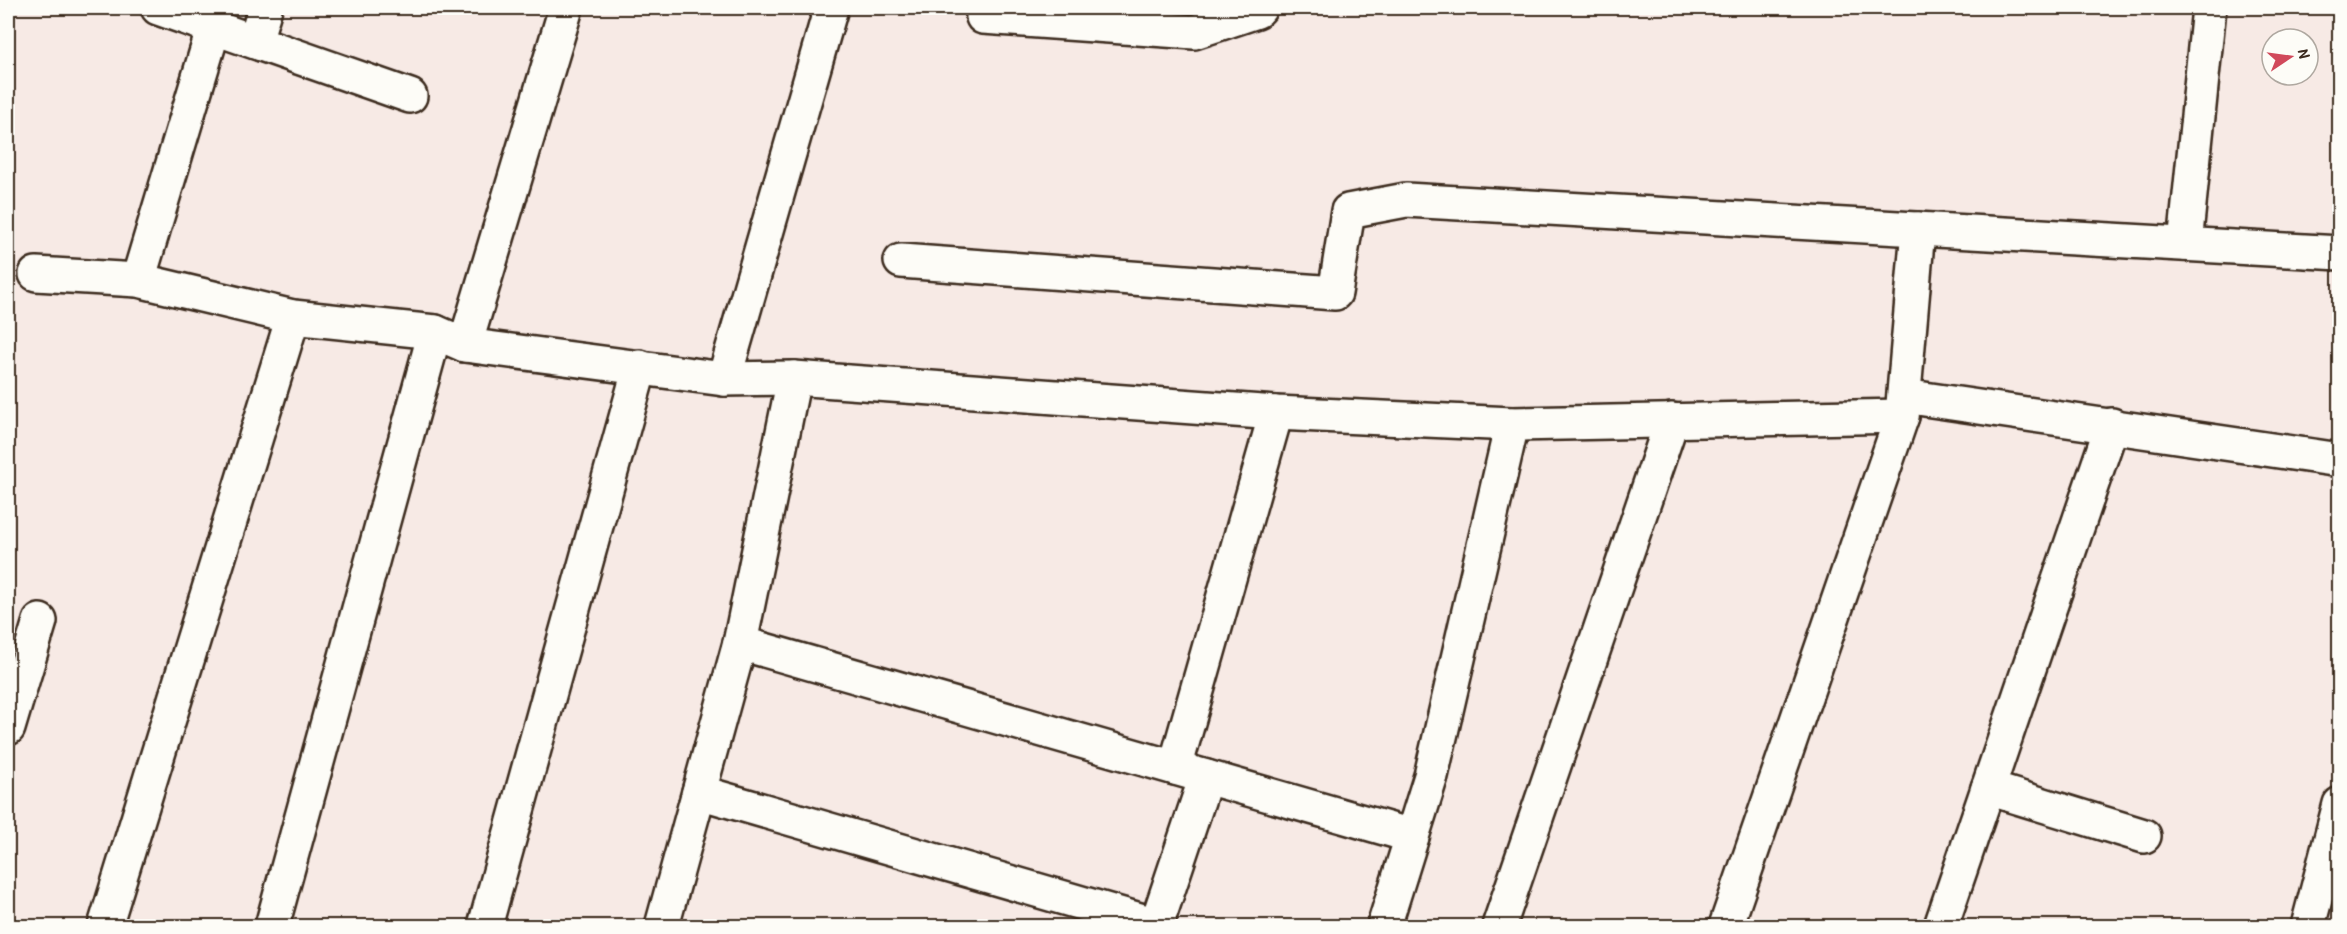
<svg xmlns="http://www.w3.org/2000/svg" width="2347" height="934" font-family="'Patrick Hand',sans-serif">
<style>
.lines{fill:none;stroke-linecap:round;stroke-linejoin:round}
.minor-casing{stroke:#3b2a1e;stroke-width:38}
.minor{stroke:#fdfcf7;stroke-width:33}
</style>
<rect width="100%" height="100%" fill="#f7eae5"/>
<filter id="ink" filterUnits="userSpaceOnUse"><feTurbulence type="fractalNoise" baseFrequency=".0167" numOctaves="2"/><feDisplacementMap in="SourceGraphic" scale="12" xChannelSelector="R" yChannelSelector="G"/><feConvolveMatrix kernelMatrix="1 2 1 2 8 2 1 2 1" color-interpolation-filters="sRGB"/></filter>
<g filter="url(#ink)">
<g class="lines">
<defs>
<g id="minor">
<path d="M158 8 410 96"/>
<path d="M983 17 1194 32 1257 11 1260 8"/>
<path d="M255 41 265 8"/>
<path d="M2185 244 2209 8"/>
<path d="M901 261 1335 293 1348 211 1406 200 2340 253"/>
<path d="M36 274 138 280 293 317 435 332 465 345 724 379 794 378 1276 413 1512 424 1902 416"/>
<path d="M138 280 214 27"/>
<path d="M465 345 566 8"/>
<path d="M724 379 831 8"/>
<path d="M1904 396 2340 460"/>
<path d="M740 643 1412 836"/>
<path d="M8 728 40 621"/>
<path d="M1175 768 1276 413"/>
<path d="M1988 788 2144 836"/>
<path d="M699 792 1157 925"/>
<path d="M105 926 293 317"/>
<path d="M272 926 435 332"/>
<path d="M485 926 640 367"/>
<path d="M662 926 740 643 794 378"/>
<path d="M1156 926 1206 777"/>
<path d="M1384 926 1431 776 1512 424"/>
<path d="M1499 926 1672 420"/>
<path d="M1726 926 1902 416 1918 229"/>
<path d="M1941 926 2112 425"/>
<path d="M2308 926 2340 804"/>
</g>
</defs>
<use href="#minor" class="minor-casing"/>
<use href="#minor" class="minor"/>
</g>
</g>
<rect width="2347" height="934" fill="none" stroke="#fdfcf7" stroke-width="30"/>
<rect x="15" y="15" width="2317" height="904" fill="none" stroke="#3b2a1e" stroke-width="2" filter="url(#ink)"/>
<g transform="translate(2290 57) rotate(77)"><circle r="28" fill="#fdfcf7" stroke="#afa8a0" stroke-width="1.5"/>
<path d="M0-4.5L10 22L0 15L-10 22Z" fill="#d1495b"/>
<text y="-9" font-size="16" font-weight="bold" text-anchor="middle" fill="#3b2a1e">N</text>
</g>
</svg>
